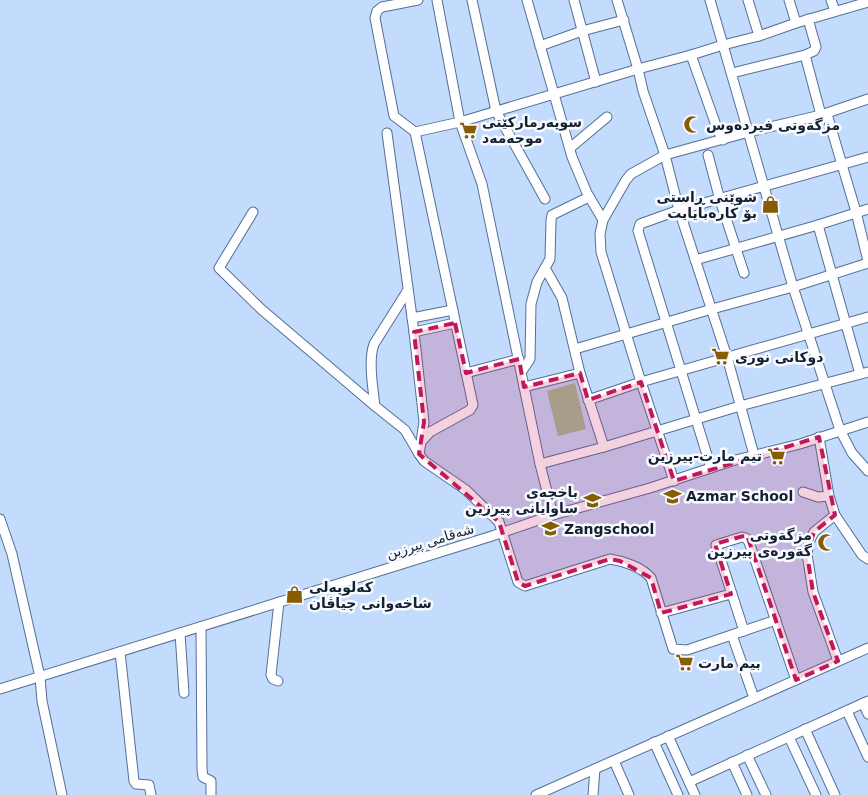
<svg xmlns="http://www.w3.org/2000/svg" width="868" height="795" font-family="'DejaVu Sans',Vazirmatn,sans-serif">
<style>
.green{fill:#a1be96}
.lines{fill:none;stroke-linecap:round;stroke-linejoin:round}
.minor-casing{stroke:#546f95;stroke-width:11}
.minor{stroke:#fff;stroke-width:9}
.marked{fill:#c2185b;fill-opacity:0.2;stroke:#c2185b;stroke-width:4;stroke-dasharray:10 6;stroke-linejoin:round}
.labels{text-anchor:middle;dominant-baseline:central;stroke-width:5;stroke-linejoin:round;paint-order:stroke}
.poi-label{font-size:14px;font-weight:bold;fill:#15202f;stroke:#f7faff;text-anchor:start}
.street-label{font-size:14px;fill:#15202f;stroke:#f7faff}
</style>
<rect width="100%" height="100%" fill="#c3dbfd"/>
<path class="green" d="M575 383 586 429 558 436 547 391Z"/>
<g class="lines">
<defs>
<g id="minor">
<path d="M418 0 382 7 377 11 375 18 394 116 415 132 473 405 470 410 430 432 421 442 419 454 424 461 466 490 499 522 518 582 525 586 610 559C623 561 642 567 651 578L673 649 687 650 776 620"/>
<path d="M437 0 460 122 482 184 540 464 553 515"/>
<path d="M472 0 496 111 545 199"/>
<path d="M527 0 572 157 587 193 603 220"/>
<path d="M574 0 596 82"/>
<path d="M617 0 638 69 643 91 665 155 679 210 727 357 754 455"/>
<path d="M710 0 793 287 840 430 852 453 868 471"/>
<path d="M748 0 759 36"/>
<path d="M789 0 796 23"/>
<path d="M831 0 835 11"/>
<path d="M540 46 582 31 624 20"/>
<path d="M691 55 718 131 723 140"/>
<path d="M805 55 821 115"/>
<path d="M732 73 805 55 814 51 816 47 808 19"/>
<path d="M827 114 856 212 868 261"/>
<path d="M415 132 460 122 638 69 691 55 723 45 759 36 796 23 868 2"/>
<path d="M387 133 414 332 424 422 421 442"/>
<path d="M570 148 607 117"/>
<path d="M708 155 720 200 744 273"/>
<path d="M253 212 219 268 261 309 375 406"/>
<path d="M818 225 860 374"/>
<path d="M695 260 818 225 868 209"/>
<path d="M545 268 562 298 580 373 604 447"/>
<path d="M408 290 374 344C368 360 373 389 375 406L405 430 419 454"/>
<path d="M412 318 453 310"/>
<path d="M414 332 455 323"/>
<path d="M575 349 712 309 793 287 868 263"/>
<path d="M522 371 530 359 531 304 537 282 550 259 551 220 552 215 589 197"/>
<path d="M466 373 519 359"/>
<path d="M524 387 580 373"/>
<path d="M588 400 641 382 868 317"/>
<path d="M819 437 829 496 835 515 862 555 868 559"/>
<path d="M540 464 604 447 740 406 868 372"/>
<path d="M711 468 638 231 640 224 679 210 868 157"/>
<path d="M674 481 641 382 601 252 600 234 603 220 626 180 631 174 665 155 749 132 821 115 868 99"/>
<path d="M803 492 818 497 829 496"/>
<path d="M835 515 814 532 809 542 807 554 813 592 838 661"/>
<path d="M0 519 12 554 40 677 42 701 62 795"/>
<path d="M661 613 731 594"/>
<path d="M201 627 202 769 203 777 211 781V795"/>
<path d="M744 631 716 545 742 537 746 538 749 542 796 680"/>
<path d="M180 633 184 693"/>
<path d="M732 635 754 698"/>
<path d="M120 652 134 781 136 784 149 785 151 795"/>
<path d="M278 681 273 679 271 675 279 602"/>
<path d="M0 689 492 536 553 515 650 488 732 461 800 444 868 422"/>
<path d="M863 703 868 714"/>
<path d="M847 711 868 757"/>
<path d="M805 729 835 795"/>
<path d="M668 736 695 795"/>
<path d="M789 737 816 795"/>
<path d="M654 742 678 795"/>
<path d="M747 755 766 795"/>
<path d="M614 761 629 795"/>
<path d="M732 762 747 795"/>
<path d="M689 782 868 701"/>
<path d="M536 795 868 648"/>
<path d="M593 795 595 769"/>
</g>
</defs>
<use href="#minor" class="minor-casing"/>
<use href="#minor" class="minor"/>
</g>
<path class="marked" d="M455 323 466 373 519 359 524 387 580 373 588 400 641 382 674 481 819 437 835 515 814 532 807 554 813 592 838 661 796 680 747 535 715 544 731 594 661 613 651 578 620 561 610 559 525 586 518 582 499 522 419 454 424 422 414 332Z"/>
<defs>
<symbol id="mosque-bare" viewBox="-9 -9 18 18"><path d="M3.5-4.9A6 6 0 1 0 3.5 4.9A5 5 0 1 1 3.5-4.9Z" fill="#885c00" stroke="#f7faff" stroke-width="2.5" paint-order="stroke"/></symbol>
<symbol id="supermarket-bare" viewBox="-9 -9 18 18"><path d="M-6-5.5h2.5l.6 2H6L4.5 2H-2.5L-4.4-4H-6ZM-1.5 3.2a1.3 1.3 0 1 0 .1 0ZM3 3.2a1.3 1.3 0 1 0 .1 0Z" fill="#885c00" stroke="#f7faff" stroke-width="2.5" paint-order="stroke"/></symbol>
<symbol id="shop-bare" viewBox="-9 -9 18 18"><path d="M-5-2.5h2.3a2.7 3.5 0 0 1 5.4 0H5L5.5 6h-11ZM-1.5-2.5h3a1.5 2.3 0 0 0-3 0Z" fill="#885c00" stroke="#f7faff" stroke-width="2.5" paint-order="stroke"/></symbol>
<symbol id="school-bare" viewBox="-9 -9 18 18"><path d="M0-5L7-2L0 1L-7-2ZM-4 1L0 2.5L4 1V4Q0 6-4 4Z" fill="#885c00" stroke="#f7faff" stroke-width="2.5" paint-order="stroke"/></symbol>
</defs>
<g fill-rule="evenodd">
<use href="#mosque-bare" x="680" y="112" width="25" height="25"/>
<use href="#supermarket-bare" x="456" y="118" width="25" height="25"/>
<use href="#shop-bare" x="758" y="192" width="25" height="25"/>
<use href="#supermarket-bare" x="708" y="344" width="25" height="25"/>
<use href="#supermarket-bare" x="764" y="444" width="25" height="25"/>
<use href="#school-bare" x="660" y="484" width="25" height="25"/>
<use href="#school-bare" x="580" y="488" width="25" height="25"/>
<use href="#school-bare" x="538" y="516" width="25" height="25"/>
<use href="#mosque-bare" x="814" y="530" width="25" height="25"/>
<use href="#shop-bare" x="282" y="582" width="25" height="25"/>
<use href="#supermarket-bare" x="672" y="650" width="25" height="25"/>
</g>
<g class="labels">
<g class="poi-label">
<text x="482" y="122">سوپەرمارکێتی<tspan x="482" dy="16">موحەمەد</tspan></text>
<text x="706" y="125">مزگةوتی فیردەوس</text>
<text x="757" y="197" text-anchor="end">شوێنی ڕاستی<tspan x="757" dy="16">بۆ کارەبایایت</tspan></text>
<text x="735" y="357">دوکانی نوری</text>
<text x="762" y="456" text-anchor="end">تیم مارت-پیرزین</text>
<text x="578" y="492" text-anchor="end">باخچەی<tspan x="578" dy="16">ساوایانی پیرزین</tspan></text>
<text x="686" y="496">Azmar School</text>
<text x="564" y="529">Zangschool</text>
<text x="812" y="535" text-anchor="end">مزگةوتی<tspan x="812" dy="16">گةورەی پیرزین</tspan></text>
<text x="309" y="587">کەلوپەلی<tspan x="309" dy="16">شاخەوانی چیاڤان</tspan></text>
<text x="698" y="663">بیم مارت</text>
</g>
<g class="street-label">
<text transform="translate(430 541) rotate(-17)">شەقامی پیرزین</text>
</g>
</g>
</svg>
